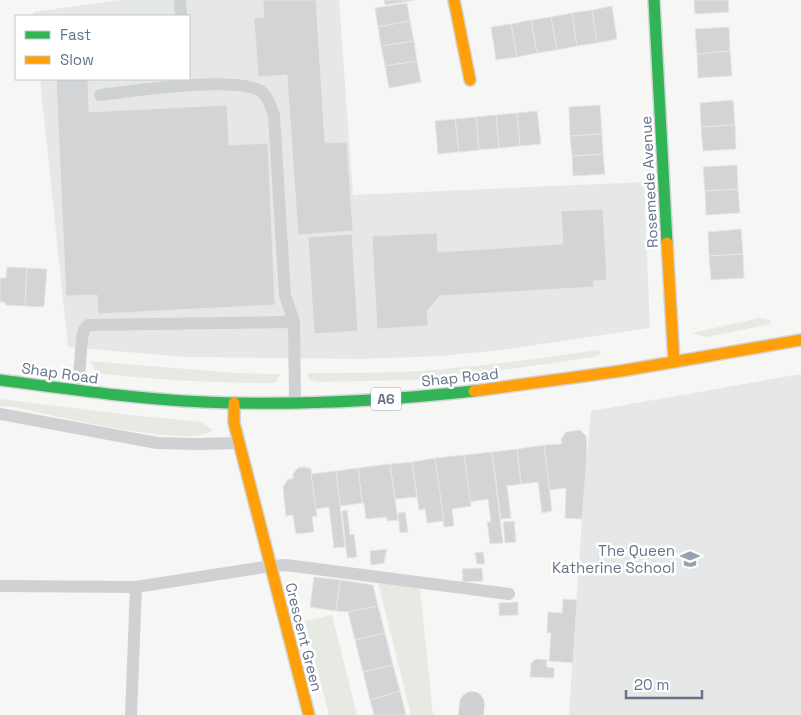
<svg xmlns="http://www.w3.org/2000/svg" width="801" height="715" font-family="'Space Grotesk',sans-serif">
<style>
.built{fill:#e6e8e7}
.green{fill:#e6eae3}
.building{fill:#d3d4d5;stroke:#e6e6e5}
.lines{fill:none;stroke-linecap:round;stroke-linejoin:round}
.fast-casing{stroke:#d2d5d6;stroke-width:14}
.slow-casing{stroke:#d2d5d6;stroke-width:14}
.lane{stroke:#d0d1d2;stroke-width:12}
.street{stroke:#d0d1d2;stroke-width:25}
.fast{stroke:#30b455;stroke-width:11}
.slow{stroke:#ff9f0a;stroke-width:11}
.labels{text-anchor:middle;dominant-baseline:central;stroke-width:5;stroke-linejoin:round;paint-order:stroke}
.shield{fill:#fff;stroke:#929eac;stroke-width:1}
.shield-label{font-size:14px;font-weight:bold;fill:#647488}
.street-label{font-size:15px;fill:#647488;stroke:#fff}
.poi-label{font-size:15px;fill:#647488;stroke:#fff;text-anchor:end}
</style>
<rect width="100%" height="100%" fill="#f6f7f5"/>
<g class="built">
<path d="M119 0H339L353 195 644 182 650 328 502 350 441 356 362 359 186 357 68 347 40 79H189V16H34L33 12Z"/>
<path d="M801 374V715H569L582 519 591 411Z"/>
</g>
<g class="green">
<path d="M759 318 770 320 771 324 706 337 692 333Z"/>
<path d="M597 350 601 352 600 354 595 357 518 368 416 380 316 382 309 379 307 373C344 373 381 373 418 371 478 367 538 359 597 350Z"/>
<path d="M90 361 236 373 280 374 276 382 272 383C213 383 155 380 96 373Z"/>
<path d="M0 399 130 415 194 421 201 422 213 430C193 450 46 414 15 407L0 406Z"/>
<path d="M378 583 420 588 433 715H411Z"/>
<path d="M332 615 357 715H329L305 621Z"/>
</g>
<g class="building">
<path d="M263 0H316L325 143 347 142 353 231 298 235 287 75 258 77 254 18 264 17Z"/>
<path d="M384 0H415L385 5Z"/>
<path d="M694 0H728L729 12 695 14Z"/>
<path d="M407 3 410 21 378 27 375 8Z"/>
<path d="M612 6 617 39 597 43 592 10Z"/>
<path d="M592 10 597 43 577 46 572 13Z"/>
<path d="M572 13 577 46 557 50 551 17Z"/>
<path d="M551 17 557 50 537 53 531 20Z"/>
<path d="M531 20 537 53 517 57 511 24Z"/>
<path d="M410 21 414 41 381 46 378 27Z"/>
<path d="M511 24 517 57 496 60 491 27Z"/>
<path d="M729 27 730 51 697 54 695 29Z"/>
<path d="M414 41 417 61 385 66 381 46Z"/>
<path d="M730 51 732 76 698 78 697 54Z"/>
<path d="M417 61 421 82 389 88 385 66Z"/>
<path d="M56 79H88L89 112 227 105 229 145 268 143 275 305 98 314 97 295 66 296Z"/>
<path d="M733 100 735 125 701 127 700 103Z"/>
<path d="M600 105 602 134 570 136 569 107Z"/>
<path d="M537 111 541 144 520 146 517 113Z"/>
<path d="M517 113 520 146 499 148 496 115Z"/>
<path d="M496 115 499 148 479 150 476 117Z"/>
<path d="M476 117 479 150 459 152 455 119Z"/>
<path d="M455 119 459 152 438 154 435 121Z"/>
<path d="M735 125 736 149 703 151 701 127Z"/>
<path d="M602 134 603 154 572 156 570 136Z"/>
<path d="M603 154 605 174 573 176 572 156Z"/>
<path d="M737 165 738 189 705 191 703 167Z"/>
<path d="M738 189 740 213 706 215 705 191Z"/>
<path d="M603 209 607 280 593 281 594 287 440 296 427 311 428 326 377 329 372 236 437 233 438 252 563 244 561 211Z"/>
<path d="M741 229 743 254 709 256 708 232Z"/>
<path d="M352 234 358 331 314 334 308 237Z"/>
<path d="M743 254 744 278 711 280 709 256Z"/>
<path d="M7 267 27 268 25 306 5 305V302H0V278H6Z"/>
<path d="M27 268 47 269 44 307 25 306Z"/>
<path d="M580 430 586 436 587 456 582 519 565 518 566 488 549 490 544 445 562 444 561 439 566 432Z"/>
<path d="M544 445 552 511 542 513 538 482 521 484 517 449Z"/>
<path d="M517 449 521 484 507 486 511 518 501 519 492 452Z"/>
<path d="M492 452 503 543 490 544 487 522H491L488 499 470 502 464 455Z"/>
<path d="M464 455 471 506 452 509 454 526 444 527 435 458Z"/>
<path d="M435 458 444 521 427 523 425 509 419 510 412 462Z"/>
<path d="M412 462 417 497 395 499 390 464Z"/>
<path d="M390 464 398 520 387 521V517L366 519 364 503H362L358 468Z"/>
<path d="M304 467 311 469 317 516 312 517 314 532 296 534 293 515 286 516 283 487 288 479H293V474L298 468Z"/>
<path d="M358 468 362 503 340 506 336 471Z"/>
<path d="M336 471 345 547 334 548 329 507 316 509 311 474Z"/>
<path d="M347 510 350 535 354 534 357 557 347 558 342 511Z"/>
<path d="M405 512 408 532 400 533 398 513Z"/>
<path d="M514 521 516 542 505 543 503 522Z"/>
<path d="M387 549 384 563 371 565 370 551Z"/>
<path d="M483 552 485 564H477L475 553Z"/>
<path d="M482 568 483 581 463 582 462 569Z"/>
<path d="M314 577 340 580 336 611 310 607Z"/>
<path d="M340 580 373 585 378 606 348 612 336 611Z"/>
<path d="M563 599 577 600 573 663 549 661 551 633H547L548 612 562 613Z"/>
<path d="M518 602V615L499 616V603Z"/>
<path d="M378 606 385 633 355 640 348 612Z"/>
<path d="M385 633 393 665 363 672 355 640Z"/>
<path d="M536 659 547 660 546 667 554 668V678L530 677 531 663Z"/>
<path d="M393 665 400 691 370 700 363 672Z"/>
<path d="M400 691 406 715H374L370 700Z"/>
</g>
<g class="lines">
<defs>
<g id="fast">
<path d="M654 0 667 243"/>
<path d="M0 380C68 389 136 399 204 402 294 406 384 401 474 391"/>
</g>
<g id="slow">
<path d="M454 0 470 80"/>
<path d="M667 243 674 362"/>
<path d="M474 391 621 371 801 340"/>
<path d="M234 403V423L309 715"/>
</g>
</defs>
<use href="#fast" class="fast-casing"/>
<use href="#slow" class="slow-casing"/>
<g class="lane">
<path d="M180 0 181 16"/>
<path d="M100 95C129 92 246 73 264 94 269 99 271 109 274 115L285 295 294 322"/>
<path d="M78 390 82 338 84 330 88 325 294 322 295 402"/>
<path d="M0 414 157 443 198 444 239 443"/>
<path d="M0 586 136 587 271 566 286 565 509 594"/>
<path d="M131 715 136 587"/>
</g>
<path class="street" d="M471 715 472 704"/>
<use href="#fast" class="fast"/>
<use href="#slow" class="slow"/>
</g>
<defs>
<symbol id="school-bare" viewBox="-9 -9 18 18"><path d="M0-5L7-2L0 1L-7-2ZM-4 1L0 2.5L4 1V4Q0 6-4 4Z" fill="#97a2ae" stroke="#fff" stroke-width="2.5" paint-order="stroke"/></symbol>
</defs>
<g fill-rule="evenodd">
<use href="#school-bare" x="676" y="545" width="28" height="28"/>
</g>
<g class="labels">
<rect class="shield" x="371" y="387.5" width="30" height="23" rx="4"/>
<g class="shield-label">
<text x="386" y="399">A6</text>
</g>
<g class="street-label">
<text transform="translate(649 182) rotate(-93)">Rosemede Avenue</text>
<text transform="translate(60 373) rotate(8)">Shap Road</text>
<text transform="translate(460 377) rotate(-6)">Shap Road</text>
<text transform="translate(304 637) rotate(76)">Crescent Green</text>
</g>
<g class="poi-label">
<text x="675" y="550">The Queen<tspan x="675" dy="17">Katherine School</tspan></text>
</g>
</g>
<rect x="15" y="15" width="175" height="65" fill="#ffffff" stroke="#c1c7cf"/>
<rect x="25" y="31" width="25" height="8" fill="#30b455" stroke="#c1c7cf"/>
<text x="60" y="40" font-size="15" fill="#647488">Fast</text>
<rect x="25" y="56" width="25" height="8" fill="#ff9f0a" stroke="#c1c7cf"/>
<text x="60" y="65" font-size="15" fill="#647488">Slow</text>
<path d="M626 690v8h76v-8" fill="none" stroke="#647488" stroke-width="2.5"/>
<text x="634" y="690" font-size="15" fill="#647488" stroke="#ffffff" stroke-width="4" paint-order="stroke">20 m</text>
</svg>
